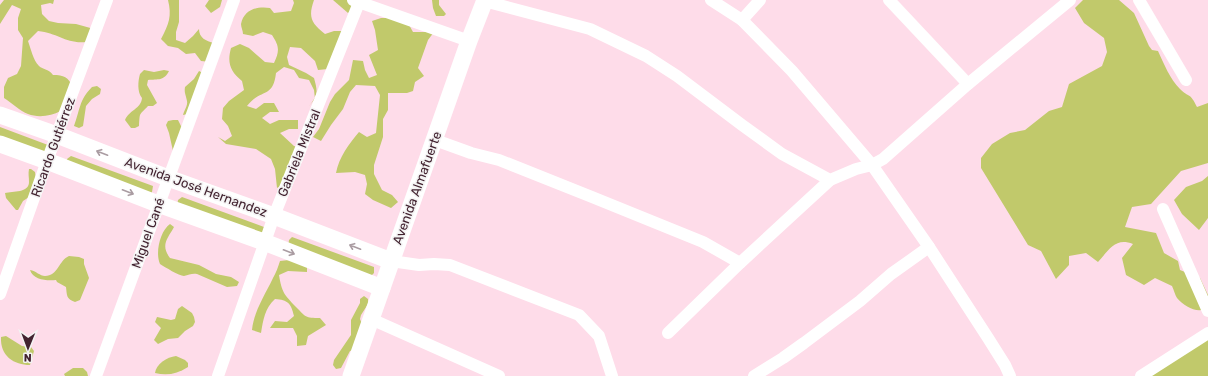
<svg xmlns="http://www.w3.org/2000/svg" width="1208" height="376" font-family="Rubik,sans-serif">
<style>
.green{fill:#c1c96b}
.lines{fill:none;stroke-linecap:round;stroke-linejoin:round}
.street{stroke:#fff;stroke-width:12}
.secondary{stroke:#fff;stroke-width:17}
.oneway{stroke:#aa9ca2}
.labels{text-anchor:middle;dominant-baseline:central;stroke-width:3;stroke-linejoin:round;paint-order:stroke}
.street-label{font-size:13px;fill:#422330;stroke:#f3f3f3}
</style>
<rect width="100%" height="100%" fill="#fedce9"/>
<g class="green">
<path d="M4 0H54L53 4 50 3 41 5 42 14 49 21 58 23 76 24 94 29 86 42C66 44 58 33 38 31L28 41C31 49 33 60 39 66 43 70 48 68 53 75 64 75 68 77 73 87L60 111C52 116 38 118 28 114 20 111 12 103 4 98V87L8 78 17 74 21 66 23 38 18 30V18L21 9 12 5 0 24V5Z"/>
<path d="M168 0H179V22L176 32V40L185 43 193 36 199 29C199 38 206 41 214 43L211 62 201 61 195 53 186 54 178 48 168 46 161 39C169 24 172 16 168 0Z"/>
<path d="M209 0H222L220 7 211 13 205 6Z"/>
<path d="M293 0H314C308 17 311 23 325 34L334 31H342L328 69 318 70 315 61 301 48 290 47 287 57 289 65 306 73 314 78C318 92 318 95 309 106L315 99 314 90 309 80 299 78 294 70 284 67 276 73C273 99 261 88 247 106L256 109 264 103H274L279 112H270L262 118 270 124 279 120H298V129H289L280 133 294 146 298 147 285 183 277 188 275 169 271 159 256 149 226 144 218 137 225 141 232 136 228 126 222 119 223 108 229 101 244 90 242 81C230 71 227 63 231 48L240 44 249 48 265 62 274 63C280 50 279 46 272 35L263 32 253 36 243 34C243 31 241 27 241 24 244 9 258 6 270 8L274 13 291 11 294 3Z"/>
<path d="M333 0H350L356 7 348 13Z"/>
<path d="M432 0H439V5L446 14 444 16H436L433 8Z"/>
<path d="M1083 0H1119L1134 13 1149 46 1152 50 1158 51C1164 64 1170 79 1180 89 1189 98 1190 92 1197 107L1208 103V163L1181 171 1151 204 1132 207 1125 227 1156 233 1164 253 1178 261 1180 270 1200 278 1208 295V308C1197 314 1185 307 1177 298 1175 295 1174 290 1172 286L1155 278 1144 285 1126 275 1122 258 1133 244C1115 237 1109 250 1098 262L1086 253 1069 256V265L1056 279 1041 251 1028 245 981 168V158L992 144 1010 133 1025 130 1049 111 1062 107 1069 84 1102 66 1107 52 1104 38 1084 23 1075 8Z"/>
<path d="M381 18H390L408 23 413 32H434L428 40 418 68 424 76 415 82 413 91 407 93H388V110L383 119V137L374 165V174L382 190 392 195 398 202 391 208 373 200 365 194 367 184 365 175 355 172 336 173C339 157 349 144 359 132L367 137 376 133 380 95 375 86 356 85 350 92 343 109 331 125 321 141 313 137 319 129 330 102 335 94 349 80 353 60 363 61 365 70 369 78 377 75 369 55 378 50 375 30 372 21Z"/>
<path d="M144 70 154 72 164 70 169 71C164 81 158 79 148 80L147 85 157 103 153 106H148C139 116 140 111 139 126L135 128H131L125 120C129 110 141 109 142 98 137 92 138 81 140 74Z"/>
<path d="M199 71 203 73 188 114 183 115C184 110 188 106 187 101 186 95 184 93 185 87L194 79Z"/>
<path d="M97 86 101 89 100 94 92 99 86 106 83 126 79 128 74 126C80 110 79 100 92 87Z"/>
<path d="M173 120H178L182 128 173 151 169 133 166 125 168 121Z"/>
<path d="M0 127 48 145 44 155 0 139Z"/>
<path d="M71 156 153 186 152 192 149 196 66 166 67 159Z"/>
<path d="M29 169H31L35 172 36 179 29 197 23 201 18 210H16L6 198 5 193C13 191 29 193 29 182 29 177 28 174 29 169Z"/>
<path d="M1208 176V218L1199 230 1182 214 1174 200 1186 187 1202 181Z"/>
<path d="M182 197 264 227 263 233 177 207 178 200Z"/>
<path d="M170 224 174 227C168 238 160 245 170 258L199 265 216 274 231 277 239 282 237 286 227 287 197 274C192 273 189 275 184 276 179 276 165 267 160 264 155 253 160 231 170 224Z"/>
<path d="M292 237 374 267V273L370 277 288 247 289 240Z"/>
<path d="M69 256 79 257 84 259V264L89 278 80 300 75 302C66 299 67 295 66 287L57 282 56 280C47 281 33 280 30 270 36 271 40 276 45 276 58 276 59 260 69 256Z"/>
<path d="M289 260 307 263V272L288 271 279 275C282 293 284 294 296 307 306 317 305 318 320 318L326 325 308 336 306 345 297 346V336L293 328H270L275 321 287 322 294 316C291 303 288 300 275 299 265 308 263 320 261 333L252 330C254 311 265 295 273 278 276 273 278 267 280 261Z"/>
<path d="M364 296 368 299V304L361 315 360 319 362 324 365 347 350 351 341 368 336 369 333 365 334 360 351 335V320L360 303V299Z"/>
<path d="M182 306 192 313 194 317 195 322 193 326 185 331 178 338 168 339 158 344 154 340 161 328 155 322 157 317 171 320 175 319 178 309Z"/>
<path d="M6 336 22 346 31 347 34 351 30 365C14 365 0 356 1 337Z"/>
<path d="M1208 338V376H1150Z"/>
<path d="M176 356 185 360 188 363V367C177 374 167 376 155 373 156 364 167 357 176 356Z"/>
<path d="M73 368H83L87 372 88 376H65L64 374Z"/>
</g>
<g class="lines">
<g class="street">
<path d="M353 0 469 41"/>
<path d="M711 0 742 20 792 71 872 165 929 247 988 338 1005 365 1010 376"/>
<path d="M889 0 968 84"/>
<path d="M1139 0 1186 80"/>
<path d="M484 1 590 29 646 56 677 76 742 125 782 154 830 180 856 169 872 165 883 159 968 84 1070 0"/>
<path d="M742 20 760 0"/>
<path d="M435 140 471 153 499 160 592 197 703 242 740 263"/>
<path d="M1163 209 1208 311"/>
<path d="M391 261 419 265 434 264 450 265 579 315 599 336 612 376"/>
<path d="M0 294 47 161 107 0"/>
<path d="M371 319 499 376"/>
<path d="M668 333 740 263 830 180"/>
<path d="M96 376 234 0"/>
<path d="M218 376 274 216 360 0"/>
<path d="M754 376 783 358 804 343 860 301 891 274 929 247"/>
<path d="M1141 376 1208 333"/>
</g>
<g class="secondary">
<path d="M0 115 57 135 168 178 274 216 391 261"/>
<path d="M0 144 47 161 158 204 264 242 382 288"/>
<path d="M351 376 469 41 485 0"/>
</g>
</g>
<defs><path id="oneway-shaft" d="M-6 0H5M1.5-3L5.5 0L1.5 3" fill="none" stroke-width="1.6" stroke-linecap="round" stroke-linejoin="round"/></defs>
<g class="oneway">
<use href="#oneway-shaft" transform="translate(102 153) rotate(-159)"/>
<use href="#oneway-shaft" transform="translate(128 192) rotate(21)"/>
<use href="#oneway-shaft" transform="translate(355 247) rotate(-159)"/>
<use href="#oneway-shaft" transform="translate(289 252) rotate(21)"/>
</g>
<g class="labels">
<g class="street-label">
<text transform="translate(53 147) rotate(-70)">Ricardo Gutiérrez</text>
<text transform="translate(299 153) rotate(-68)">Gabriela Mistral</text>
<text transform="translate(196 187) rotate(20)">Avenida José Hernandez</text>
<text transform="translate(417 188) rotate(-70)">Avenida Almafuerte</text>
<text transform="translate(148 233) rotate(-70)">Miguel Cané</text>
</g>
</g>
<g transform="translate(28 348) rotate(181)" stroke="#f3f3f3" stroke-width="3" paint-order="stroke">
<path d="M0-3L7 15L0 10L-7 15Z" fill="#422330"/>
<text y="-6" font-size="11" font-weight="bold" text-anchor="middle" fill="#422330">N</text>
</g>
</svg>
